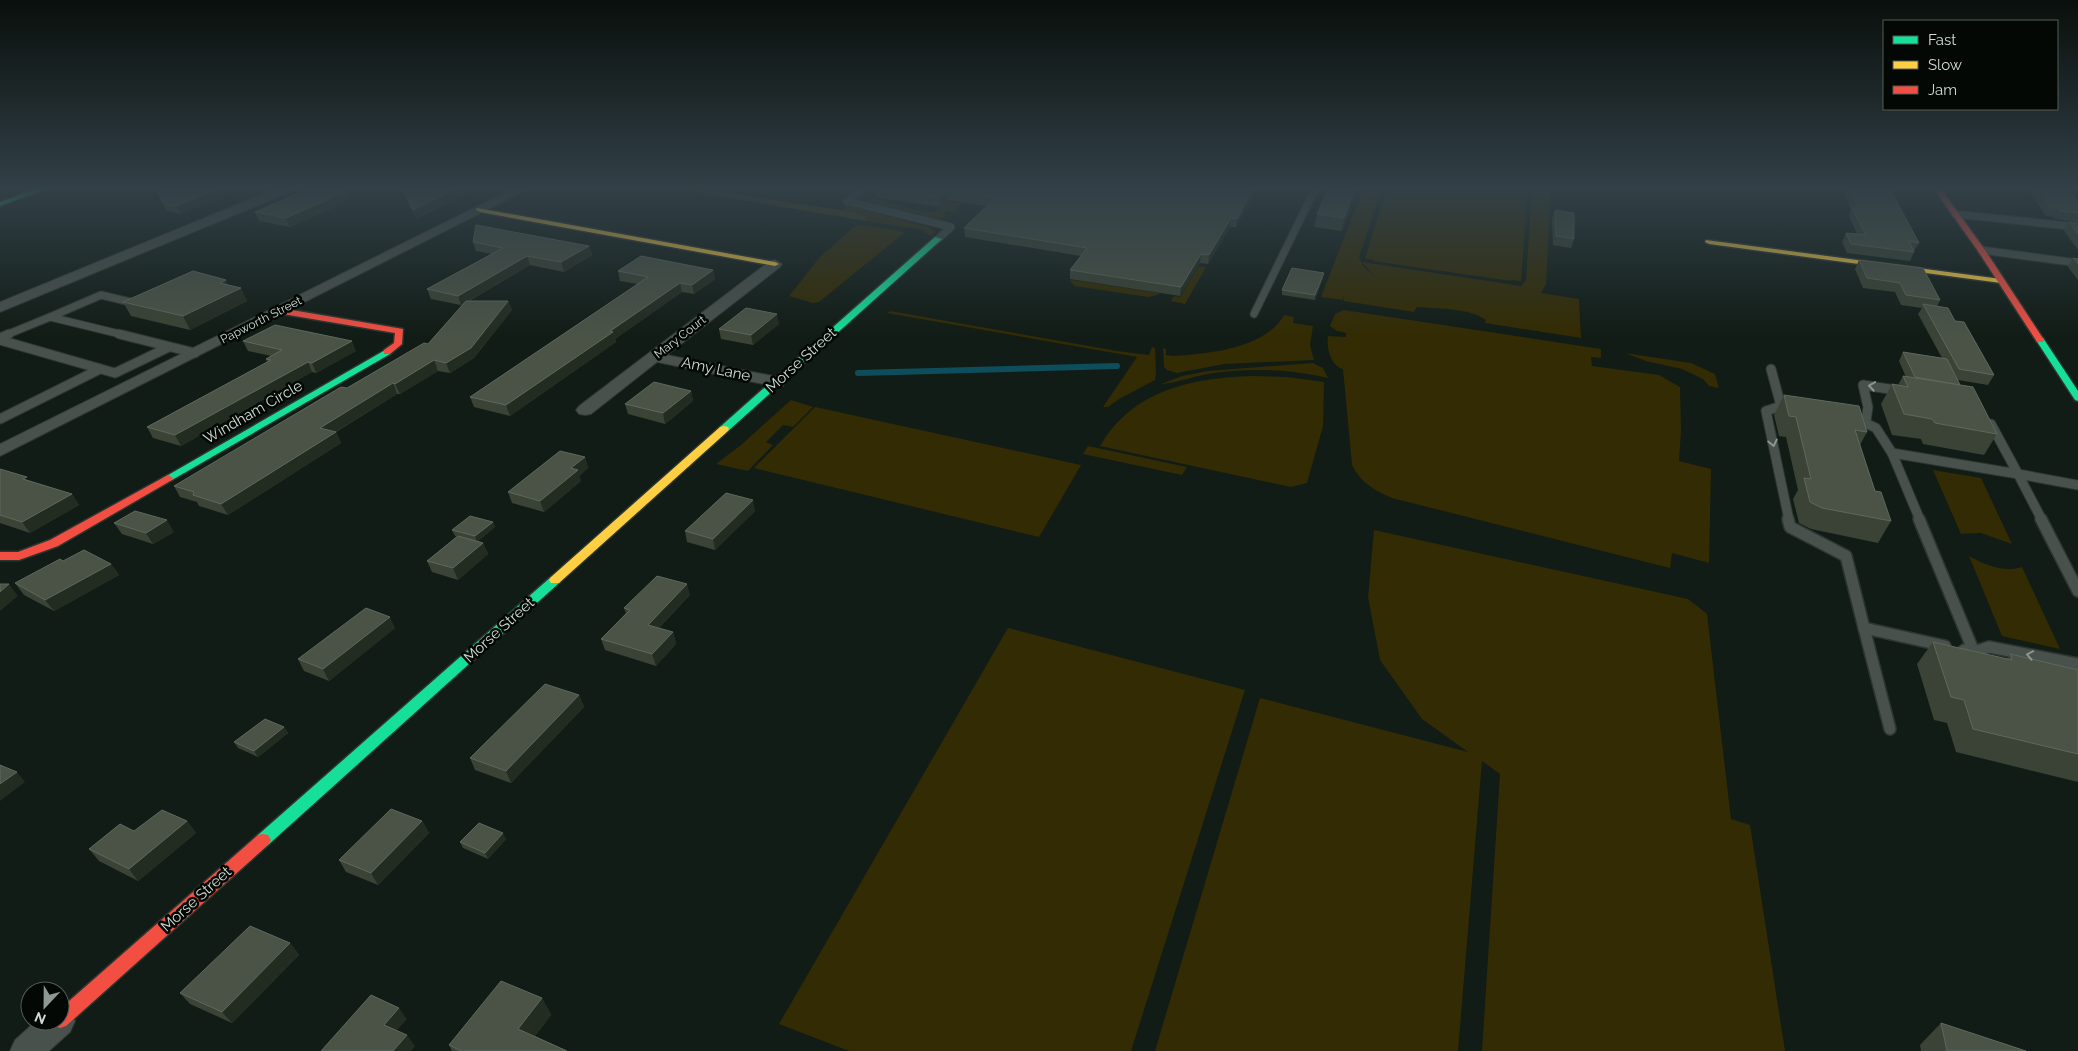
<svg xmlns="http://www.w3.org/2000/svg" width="2078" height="1051" font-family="Raleway,sans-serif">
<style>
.green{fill:#332b03}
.forest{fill:#443b0e}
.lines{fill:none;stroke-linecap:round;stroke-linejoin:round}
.stream{stroke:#0d4d5c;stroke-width:6}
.lane-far2-casing{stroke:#2d3530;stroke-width:9}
.lane-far1-casing{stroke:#2d3530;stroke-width:11}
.lane-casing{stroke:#2d3530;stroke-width:14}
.street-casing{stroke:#2d3530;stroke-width:2}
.fast-casing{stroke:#2d3530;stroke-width:3}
.slow-casing{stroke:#2d3530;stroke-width:3}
.jam-casing{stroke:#2d3530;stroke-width:3}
.lane-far2{stroke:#48514c;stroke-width:7}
.lane-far1{stroke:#48514c;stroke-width:9}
.lane{stroke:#48514c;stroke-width:11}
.street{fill:#48514c;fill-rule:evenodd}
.fast{fill:#16e098;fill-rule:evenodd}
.slow{fill:#ffcf43;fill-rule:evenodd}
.jam{fill:#f24e42;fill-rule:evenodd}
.wall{fill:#3a4335}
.shaded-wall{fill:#232c21}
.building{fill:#4a5346;stroke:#5f685c}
.oneway{stroke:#8c9690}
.labels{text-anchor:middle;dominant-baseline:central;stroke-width:5;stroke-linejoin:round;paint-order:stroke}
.far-street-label{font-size:12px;fill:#d0dcd4;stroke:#030804}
.street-label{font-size:15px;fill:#d0dcd4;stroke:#030804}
</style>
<rect width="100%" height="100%" fill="#111c16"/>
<g class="green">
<path d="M1363 189H1382L1359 257 1363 266 1375 277 1362 262 1521 286 1526 280 1532 189H1551L1546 284 1541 293 1579 299 1581 338 1485 323 1486 320C1469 308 1441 309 1421 307H1417L1414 312 1344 301V296L1343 300 1321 297Z"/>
<path d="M1387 189H1528L1521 281 1511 280V281L1373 261 1374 260 1365 258Z"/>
<path d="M872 198 911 209 933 213 947 201 961 204 951 212 947 211 943 214 948 216 937 219 868 201Z"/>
<path d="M845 205 928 227 936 232 930 236 923 230 867 221 865 216 844 210Z"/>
<path d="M860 225 900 231 904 233 819 302 813 303 789 296 820 257 853 228Z"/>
<path d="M1199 266 1206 267 1185 304 1171 301 1174 296 1180 297Z"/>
<path d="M1072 280 1159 293 1157 295 1148 297 1075 286 1070 281Z"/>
<path d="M1344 310 1601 349V358L1591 357 1592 366 1659 375 1680 387 1681 431 1679 461 1711 469 1709 563 1672 553 1670 568 1392 498C1374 490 1361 483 1352 465L1343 369C1331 366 1326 348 1328 336L1346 337V333L1337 331 1330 326 1335 314Z"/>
<path d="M890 311 1117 351 1149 355 1152 347 1155 348 1156 374 1155 380 1119 399 1108 407H1103L1137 357 887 313Z"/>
<path d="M1284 315 1294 317 1293 323 1313 326 1310 345 1314 360 1224 364 1177 373 1167 370 1164 367 1163 348 1166 349V355L1173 356C1207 354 1265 349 1284 315Z"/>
<path d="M1625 353 1691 363 1715 374 1719 388 1709 386 1703 379 1682 369 1646 361Z"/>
<path d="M1313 363 1323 368 1328 378C1291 369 1251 368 1214 373 1196 375 1178 383 1161 384L1182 376 1208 371Z"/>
<path d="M1252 376 1287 377 1324 382 1323 426 1307 483 1291 487 1100 446C1132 390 1192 378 1252 376Z"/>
<path d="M791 400 813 407 793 427 783 425 766 442 773 445 748 471 716 464 741 445Z"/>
<path d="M815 407 1081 465 1039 537 754 468Z"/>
<path d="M1088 446 1187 467 1182 475 1083 454Z"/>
<path d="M1933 470 1981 478 2012 544 1981 533 1961 534Z"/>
<path d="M1374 530 1688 599 1707 614 1731 819 1750 825 1785 1051H1482L1500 774 1482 761 1458 1051H1155L1260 698 1468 752 1422 719 1380 660 1368 597Z"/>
<path d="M1969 556C1985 565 2005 573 2022 567L2060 649 2002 636Z"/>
<path d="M1008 628 1245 690 1131 1051H849L779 1024Z"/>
</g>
<path class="forest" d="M676 189H701L854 212 865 216 867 221Z"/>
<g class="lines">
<path class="stream" d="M858 373 1117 366"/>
<defs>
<g id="lane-far2">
<path d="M847 201 951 227 938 239"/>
<path d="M847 201 863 189"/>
<path d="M1955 214 2078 227"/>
<path d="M1981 250 2078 263"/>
<path d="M1254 314 1315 189"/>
<path d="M6 335 50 317"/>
<path d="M124 335 50 317 101 295 139 304"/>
</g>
<g id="lane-far1">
<path d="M119 334 195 353"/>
<path d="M0 338 9 334"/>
<path d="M0 340 115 373 169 347"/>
<path d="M1771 369 1781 406 1786 407"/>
<path d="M1781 406 1766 411 1789 520"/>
<path d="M0 419 100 369"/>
<path d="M1859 420 1876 428 1892 453"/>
<path d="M1866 421 1868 407 1863 385 1902 391"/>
<path d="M1991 424 2018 474"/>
<path d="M1920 520 1892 453 2018 474"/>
<path d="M2042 520 2018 474 2078 485"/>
</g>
<g id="lane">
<path d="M1788 519 1790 527 1846 556 1864 628"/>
<path d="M1919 519 1974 652 1964 650"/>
<path d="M2041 519 2078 591"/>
<path d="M1978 654 1974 652 1989 647 2078 664"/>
<path d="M1890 729 1864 628 1945 646"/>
</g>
<g id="street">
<path d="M275 189H292L290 192 0 312V302Z"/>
<path d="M512 189H528L0 456V444Z"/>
<path d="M775 260 782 264 780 267 667 355 783 378 785 382 783 386 777 387 657 362 591 414 585 415 579 414 576 410 579 406 770 261Z"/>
<path d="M60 1006 70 1010 75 1021 70 1032 49 1051H10L15 1040 36 1021H60Z"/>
</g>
<g id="fast">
<path d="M36 189H46L0 206V202Z"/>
<path d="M935 237 942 239 728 431H720L719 429 720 427Z"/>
<path d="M2040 337 2043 338 2078 391V401L2075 400 2036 340Z"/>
<path d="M387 349 390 350V354L172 480 168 481 163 478Z"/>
<path d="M555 576 559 577 561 580 559 583 268 845 263 846 258 845 255 840 258 835 551 577Z"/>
</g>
<g id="slow">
<path d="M477 208 775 262 779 264 775 266 480 212 476 210Z"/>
<path d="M1706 240 2001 279 2005 281 2001 283 1709 244 1705 242Z"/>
<path d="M724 426 728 427 729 429 728 431 559 583H551L549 580 551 577 720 427Z"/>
</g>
<g id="jam">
<path d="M1934 189H1941L1985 250 2044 340 2043 342H2037L1978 251Z"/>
<path d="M280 308 403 329 402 344 390 354H384V350L394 343 395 333 277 313 276 311Z"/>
<path d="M168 475 173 478 172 480 58 546 19 560H0V552H18L50 540Z"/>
<path d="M263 834 268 835 271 840 268 845 66 1026 60 1028 54 1026 52 1021H60V1009L258 835Z"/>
</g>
</defs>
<use href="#lane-far2" class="lane-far2-casing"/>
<use href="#lane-far1" class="lane-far1-casing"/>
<use href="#lane" class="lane-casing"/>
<use href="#street" class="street-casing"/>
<use href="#fast" class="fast-casing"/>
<use href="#slow" class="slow-casing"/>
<use href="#jam" class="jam-casing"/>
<use href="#lane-far2" class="lane-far2"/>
<use href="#lane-far1" class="lane-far1"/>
<use href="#lane" class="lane"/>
<use href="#street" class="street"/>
<use href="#fast" class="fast"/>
<use href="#slow" class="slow"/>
<use href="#jam" class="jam"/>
</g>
<g class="wall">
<path d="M241 189 180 214 167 211 163 203Z"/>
<path d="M402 189H476L416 219Z"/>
<path d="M875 189H1257L1236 227H1230L1208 264 1200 263 1180 296 1070 279V270L1081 256 965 237 964 228 987 206 947 200 940 207 875 197Z"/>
<path d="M1278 189H1290L1289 191Z"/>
<path d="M1358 189 1342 231 1314 227 1317 214Z"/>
<path d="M1844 189H1890L1919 243 1914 251V252L1910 261 1847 253 1842 242 1846 233 1857 234 1849 216 1851 210 1843 192Z"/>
<path d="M2027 189H2068L2078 202V222L2055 219 2054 217 2046 216Z"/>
<path d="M348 201 290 227 259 221 255 212Z"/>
<path d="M1555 210 1574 239 1571 248 1553 245 1552 219Z"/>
<path d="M2069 222 2078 223V250L2064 231Z"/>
<path d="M473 242 589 246 592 255 564 272 530 265 469 301H508L512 310 474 358 450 373 438 371 400 394H397L336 432 341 443 228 515 199 506 197 502 180 497 174 486 347 388 428 344 463 304 461 305 431 299 427 289 492 254 476 251Z"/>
<path d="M2073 258H2078V280L2068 267Z"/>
<path d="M1859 260 1940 300 1937 306 1955 321 1994 375 1988 385 1958 380 1960 385 1997 434 1984 455 1923 444 1921 439 1892 435 1881 404 1892 384 1898 385 1903 376 1906 377 1899 361 1903 352 1942 358 1918 314 1922 308 1901 305 1895 292 1863 288 1855 269Z"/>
<path d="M713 270 715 279 694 294 682 292 615 339 616 342 510 416 474 407 470 397 638 284 620 281 618 271Z"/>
<path d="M1323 278 1315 300 1282 295V290Z"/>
<path d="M228 285 247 301 190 330 131 316 123 302Z"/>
<path d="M779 324 753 345 721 339 719 329Z"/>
<path d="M243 341 356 351 316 373 312 372 181 446 153 438 147 427 267 362 266 359 271 356 248 351Z"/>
<path d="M691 391 693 401 665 424 628 414 625 404Z"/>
<path d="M1784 395 1867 432 1860 445 1875 491 1891 521 1878 543 1811 529 1799 523 1793 499 1798 490 1786 437 1779 436 1774 415Z"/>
<path d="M585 457 588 468 579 476 581 481 544 512 512 503 508 492Z"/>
<path d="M0 469 29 481 72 494 79 505 30 533 0 523Z"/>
<path d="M755 511 715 550 687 542 685 531Z"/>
<path d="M493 522 495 527 478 541 483 543 488 554 458 580 432 572 427 561 457 536H455L452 530Z"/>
<path d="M114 523 174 532 153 544 122 534Z"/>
<path d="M63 561 111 564 119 575 54 611 24 595 15 583Z"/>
<path d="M690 595 659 628 673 632 676 644 656 666 605 650 601 639 626 613 624 608Z"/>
<path d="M395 628 329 681 304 671 298 659Z"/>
<path d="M1933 642 2007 659 2010 654 2078 670V782L1956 752 1947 723 1934 720 1917 664Z"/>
<path d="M579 695 584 707 511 783 475 770 470 758Z"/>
<path d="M284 727 288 733 258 757 238 748 234 742Z"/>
<path d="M187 821 196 833 138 881 99 861 89 849Z"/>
<path d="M422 821 429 833 378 885 346 872 339 860Z"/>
<path d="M506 839 488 859 463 848 460 842Z"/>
<path d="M290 943 299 955 232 1023 190 1004 180 993Z"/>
<path d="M542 998 551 1015 535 1036 567 1051H452L449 1045Z"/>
<path d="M1941 1023 2026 1051H1921L1920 1045Z"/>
</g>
<g class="shaded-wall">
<path d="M218 189H241L180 214 176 206Z"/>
<path d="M456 189H476L416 219 413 210Z"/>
<path d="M1253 189H1257L1236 227 1237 219Z"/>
<path d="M1355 189H1358L1342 231 1344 218Z"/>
<path d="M947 191V200L940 207 939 198Z"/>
<path d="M345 192 348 201 290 227 286 218Z"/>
<path d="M1231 218 1230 227 1208 264 1209 255Z"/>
<path d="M589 246 592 255 564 272 561 262Z"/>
<path d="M1201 254 1200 263 1180 296 1181 287Z"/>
<path d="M527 256 530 265 461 305 458 296Z"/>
<path d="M713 270 715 279 694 294 692 285Z"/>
<path d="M1324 273 1323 278 1315 300V295Z"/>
<path d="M226 280 231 292 241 288 247 301 190 330 183 316 220 283Z"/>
<path d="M680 283 682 292 615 339 616 342 510 416 506 405Z"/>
<path d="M508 301 512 310 474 358 450 373 446 363Z"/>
<path d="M777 314 779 324 753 345 751 335Z"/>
<path d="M352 341 356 351 316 373 312 363Z"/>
<path d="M434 360 438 371 400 394 395 384Z"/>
<path d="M308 362 312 372 181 446 175 435Z"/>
<path d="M393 383 397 394 325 438 320 428Z"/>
<path d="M691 391 693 401 665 424 663 413Z"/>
<path d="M336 432 341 443 228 515 221 504Z"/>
<path d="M585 457 588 468 579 476 581 481 544 512 540 501 571 468Z"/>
<path d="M72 494 79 505 30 533 22 522Z"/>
<path d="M753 500 755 511 715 550 713 539Z"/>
<path d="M167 520 174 532 153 544 146 533Z"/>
<path d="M493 522 495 527 477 542 475 536Z"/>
<path d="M483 543 488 554 458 580 453 568Z"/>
<path d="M111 564 119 575 54 611 45 600Z"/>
<path d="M9 584 18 596 0 611V592Z"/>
<path d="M687 584 690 595 651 636 648 625Z"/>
<path d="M390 617 395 628 329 681 323 669Z"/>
<path d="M673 632 676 644 656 666 652 654Z"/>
<path d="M579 695 584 707 511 783 506 771Z"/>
<path d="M284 727 288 733 258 757 254 751Z"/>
<path d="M17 772 25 782 0 801V784Z"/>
<path d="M187 821 196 833 138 881 129 869Z"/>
<path d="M422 821 429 833 378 885 371 873Z"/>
<path d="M503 833 506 839 488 859 485 853Z"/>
<path d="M290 943 299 955 232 1023 222 1012Z"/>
<path d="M542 998 551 1015 527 1046 518 1029Z"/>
<path d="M399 1008 407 1019 392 1036 384 1025Z"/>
<path d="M407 1035 415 1046 411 1051H393Z"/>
</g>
<g class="building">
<path d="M157 189H218L176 206 163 203Z"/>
<path d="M308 189H343L345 192 286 218 255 212Z"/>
<path d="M403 189H456L413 210Z"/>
<path d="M876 189H1253L1237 219 1231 218 1209 255 1201 254 1181 287 1070 270 1087 248 964 228 995 198 947 191 939 198Z"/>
<path d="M1328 189H1355L1344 218 1317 214Z"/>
<path d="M1849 189H1890L1919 243 1909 241 1914 252 1851 244 1846 233 1866 235 1852 208H1859Z"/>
<path d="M2038 189H2068L2078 202V213L2060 211 2058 208H2051Z"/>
<path d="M1555 210 1574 213V239L1556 236Z"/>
<path d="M2069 222 2078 223V234Z"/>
<path d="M476 225 589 246 561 262 527 256 458 296 427 289 503 248 473 242Z"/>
<path d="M641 256 713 270 692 285 680 283 610 331 613 332 506 405 470 397 648 277 618 271Z"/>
<path d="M2073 258 2078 259V264Z"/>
<path d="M1859 260 1923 268 1940 300 1906 295 1900 283 1867 278Z"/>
<path d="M1292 268 1324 273 1315 295 1282 290Z"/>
<path d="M193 271 226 280 220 283 241 288 183 316 123 302Z"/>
<path d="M466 301H508L471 348 446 363 434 360 395 384 393 383 320 428 336 432 221 504 193 495 194 492 174 486 341 387 347 388 424 343 428 344Z"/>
<path d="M1923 304 1948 308 1955 321 1964 322 1994 375 1959 369Z"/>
<path d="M746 308 777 314 751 335 719 329Z"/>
<path d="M275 325 352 341 312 363 308 362 175 435 147 427 271 360 266 359 282 350 243 341Z"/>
<path d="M1903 352 1947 359 1960 385 1915 377Z"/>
<path d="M1903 376 1973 387 1997 434 1935 423 1932 419 1904 414 1892 384 1908 387Z"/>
<path d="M654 382 691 391 663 413 625 404Z"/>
<path d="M1784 395 1859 406 1867 432 1855 430 1875 491 1881 492 1891 521 1822 508 1810 502 1804 478 1811 479 1796 417 1789 416Z"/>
<path d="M560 451 585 457 571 468 578 470 540 501 508 492Z"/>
<path d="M0 469 27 477 23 479 72 494 22 522 0 515Z"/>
<path d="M726 493 753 500 713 539 685 531Z"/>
<path d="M135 511 167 520 146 533 114 523Z"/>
<path d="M470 516 493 522 475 536 452 530Z"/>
<path d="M458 536 483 543 453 568 427 561Z"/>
<path d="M84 550 111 564 45 600 15 583 60 559 63 561Z"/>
<path d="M657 576 687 584 648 625 673 632 652 654 601 639 630 610 624 608Z"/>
<path d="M0 584H9L0 592Z"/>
<path d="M366 608 390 617 323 669 298 659Z"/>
<path d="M1933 642 2012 660 2010 654 2078 670V754L1973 729 1964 700 1951 697Z"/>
<path d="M545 684 579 695 506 771 470 758Z"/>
<path d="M265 719 284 727 254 751 234 742Z"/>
<path d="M0 765 17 772 0 784Z"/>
<path d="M391 809 422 821 371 873 339 860Z"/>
<path d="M162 810 187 821 129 869 89 849 120 824 134 831Z"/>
<path d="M479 823 503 833 485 853 460 842Z"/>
<path d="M250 926 290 943 222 1012 180 993Z"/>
<path d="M501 981 542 998 518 1029 567 1051H461L449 1045Z"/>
<path d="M371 995 399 1008 384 1025 407 1035 393 1051H321Z"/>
<path d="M1941 1023 2026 1051H1947Z"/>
</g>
<defs><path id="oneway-chevron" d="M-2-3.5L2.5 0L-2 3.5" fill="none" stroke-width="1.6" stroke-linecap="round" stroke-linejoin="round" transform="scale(1.25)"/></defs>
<g class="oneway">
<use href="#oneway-chevron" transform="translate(1872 386) rotate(-171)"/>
<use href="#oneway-chevron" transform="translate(1773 443) rotate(78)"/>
<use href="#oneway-chevron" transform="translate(2030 655) rotate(-169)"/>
</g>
<linearGradient id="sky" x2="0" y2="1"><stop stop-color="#090f0c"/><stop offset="0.56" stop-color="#324047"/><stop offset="1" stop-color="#324047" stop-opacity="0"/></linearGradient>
<rect width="2078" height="336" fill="url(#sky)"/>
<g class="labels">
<g class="far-street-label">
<text transform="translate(261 320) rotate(-27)">Papworth Street</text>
<text transform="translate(680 337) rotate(-38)">Mary Court</text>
</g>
<g class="street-label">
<text transform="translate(801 360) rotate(-42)">Morse Street</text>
<text transform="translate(716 369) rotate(12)">Amy Lane</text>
<text transform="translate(253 412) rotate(-30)">Windham Circle</text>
<text transform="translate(499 630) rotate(-42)">Morse Street</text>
<text transform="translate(196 899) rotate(-42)">Morse Street</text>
</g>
</g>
<rect x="1883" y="20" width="175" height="90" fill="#030804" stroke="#555d57"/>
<rect x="1893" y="36" width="25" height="8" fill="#16e098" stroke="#555d57"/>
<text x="1928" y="45" font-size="15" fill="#d0dcd4">Fast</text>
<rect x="1893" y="61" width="25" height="8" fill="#ffcf43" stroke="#555d57"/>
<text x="1928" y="70" font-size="15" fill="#d0dcd4">Slow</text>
<rect x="1893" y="86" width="25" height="8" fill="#f24e42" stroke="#555d57"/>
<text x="1928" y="95" font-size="15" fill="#d0dcd4">Jam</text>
<g transform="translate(45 1006) rotate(202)"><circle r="24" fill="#030804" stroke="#555d57"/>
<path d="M0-4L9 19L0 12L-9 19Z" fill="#8d9992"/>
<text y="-8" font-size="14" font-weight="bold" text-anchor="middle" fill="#d0dcd4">N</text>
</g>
</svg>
